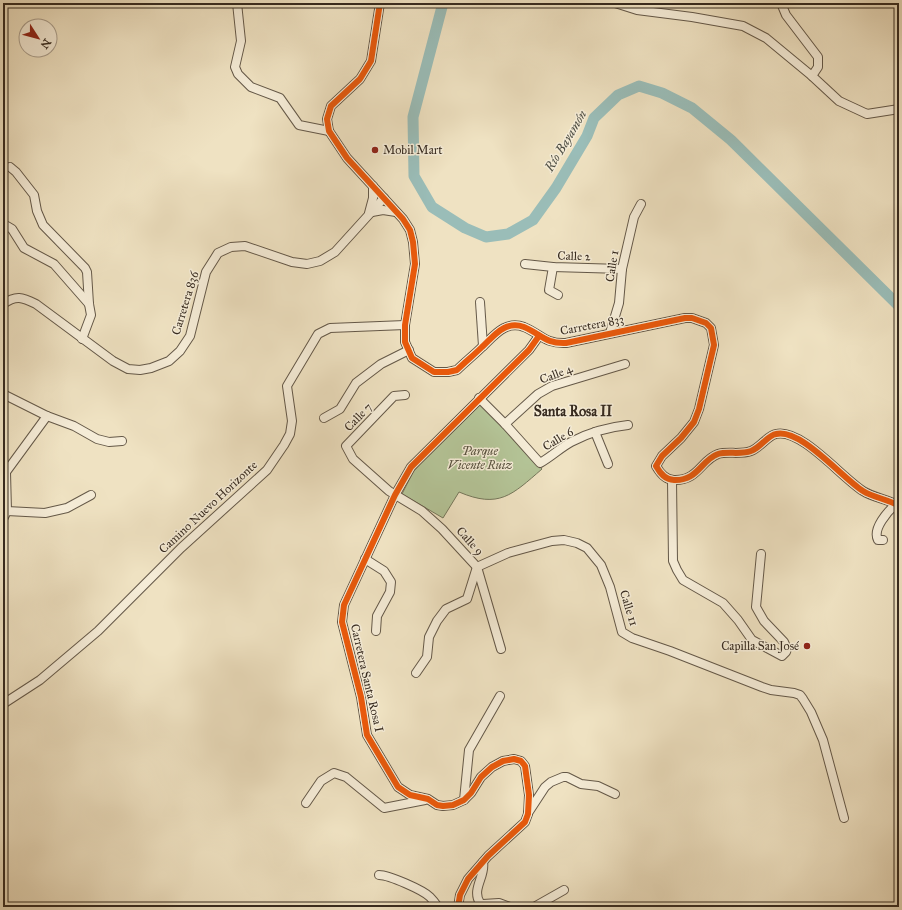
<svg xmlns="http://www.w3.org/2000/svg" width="902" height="910" font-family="'IM FELL Great Primer',serif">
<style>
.green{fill:#b4c497;stroke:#75775b}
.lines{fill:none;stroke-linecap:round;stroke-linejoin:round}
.river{stroke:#9abdb8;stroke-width:11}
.minor-casing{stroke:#645848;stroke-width:10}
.minor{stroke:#f5ecd7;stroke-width:8}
.cycleway-casing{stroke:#f5ecd7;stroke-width:8}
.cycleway{stroke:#e8590c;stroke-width:6}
.poi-dot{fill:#8f2418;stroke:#f5ecd7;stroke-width:1.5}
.labels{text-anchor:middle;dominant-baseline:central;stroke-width:3;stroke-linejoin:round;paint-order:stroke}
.poi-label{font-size:12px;fill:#362a1f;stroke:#f5ecd7;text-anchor:start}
.street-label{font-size:12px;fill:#362a1f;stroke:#f5ecd7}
.park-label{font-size:12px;font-style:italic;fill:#56503d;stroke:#f5ecd7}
.water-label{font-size:13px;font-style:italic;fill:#4f4f45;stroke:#f5ecd7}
.quarter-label{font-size:14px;font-weight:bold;fill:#362a1f;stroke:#f5ecd7}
</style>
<rect width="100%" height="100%" fill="#efe2c2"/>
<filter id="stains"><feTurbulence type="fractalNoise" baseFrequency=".005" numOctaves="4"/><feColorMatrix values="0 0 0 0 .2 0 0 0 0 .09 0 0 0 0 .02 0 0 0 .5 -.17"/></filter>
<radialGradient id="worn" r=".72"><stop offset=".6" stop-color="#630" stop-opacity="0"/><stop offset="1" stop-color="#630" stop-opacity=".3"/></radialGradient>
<path class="green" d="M481 404 542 469C512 495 499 509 459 492L443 518 402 494 413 472 419 465Z"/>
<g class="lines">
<path class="river" d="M443 3 413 117 414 176 432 207 465 228 486 237 508 234 533 220 556 188 587 136 594 118 618 95 639 86 662 93 692 108 731 140 899 306"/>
<defs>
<g id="minor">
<path d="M237 3 241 41 235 67 238 74 251 87 280 98 299 125 329 131"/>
<path d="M380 3 371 61 360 79 331 106 327 119 329 131 347 158 403 219 410 230 413 242 415 264 405 325V342L412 358 434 372H448L457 370C465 362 474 355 482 347 494 336 505 320 524 327 541 334 545 344 566 343L685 318H692L706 323 711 328 714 345 699 409 694 422 681 438 662 456 656 466C660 473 665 480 674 480 698 481 701 460 718 454 728 451 740 455 751 451 760 448 768 435 776 434 801 428 841 477 863 491 874 498 888 499 899 506"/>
<path d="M615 3 637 10 692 17 743 26 766 38 812 76 839 101 867 114 899 109"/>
<path d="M781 3 786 15 818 57V67L812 76"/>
<path d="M10 167 16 172 34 195 37 211 43 225 85 268 87 272 89 304 91 315 82 339"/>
<path d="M372 212 383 210 396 212"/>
<path d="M369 213 373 198V186"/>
<path d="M3 225 7 226 12 229 24 248 54 264 89 304"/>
<path d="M525 264 553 267 622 269"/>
<path d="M553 267 549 290 558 295"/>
<path d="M480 302 483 346"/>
<path d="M3 304C16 295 22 297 36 304L113 361 128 369 140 370 151 368 169 361 180 351 190 336 206 272 218 253 231 247 245 246 292 262 307 264 320 261 335 252 384 198"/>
<path d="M610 333 619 303 622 269 634 217 641 204"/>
<path d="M3 394 47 416 74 426 97 439 109 442 122 441"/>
<path d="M405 395 394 396 346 446 353 459 389 491 422 511 442 529 477 567 501 649"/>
<path d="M479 398 505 424 540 463C551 457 560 448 571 442 588 433 609 427 628 425"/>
<path d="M324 418 340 409 356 383 381 364 409 350"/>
<path d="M505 424 538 394 552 386 625 364"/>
<path d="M595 432 608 464"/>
<path d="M672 480 673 561 677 570 683 580 723 603 738 620 752 640 782 656 786 652 787 649 784 642 764 621 756 607 761 554"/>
<path d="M7 511 45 513 67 508 91 495"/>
<path d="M3 519 7 511 6 472 47 416"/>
<path d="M883 540H878C872 529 888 511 896 504"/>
<path d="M365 559 384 571 391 582 390 592 377 616 376 631"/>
<path d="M416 673 427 657 429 637 437 621 446 609 467 599 477 567 508 553 552 541 564 540 577 543 587 548 601 565 610 587 622 632 632 638 670 651 762 687 771 690 794 693 800 695 803 699 811 712 823 740 844 818"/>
<path d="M3 704 40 680 98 631 181 548 267 470 284 445 290 434 292 421 287 386 318 334 330 328 405 325"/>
<path d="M464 800 469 750 500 696"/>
<path d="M306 803 321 781 334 773 346 777 384 808 425 800"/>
<path d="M528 813 545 787 551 782 563 777H567L581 784 598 786 615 794"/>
<path d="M483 862C486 876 471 889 480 903L483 904 499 903 510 907"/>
<path d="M379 875C389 875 423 890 430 897 433 900 436 904 438 907"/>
<path d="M458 907 460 895 468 879 488 856 525 822 528 814 529 795 525 766 521 761 514 759 503 761 492 767 481 777 471 793 464 800 453 805 443 806 437 805 428 799 410 795 398 787 367 735 361 697 342 622 344 605 395 495 411 467 529 350 539 336"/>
<path d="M534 907 564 890"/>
</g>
</defs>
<use href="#minor" class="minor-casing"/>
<use href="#minor" class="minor"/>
<defs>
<g id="cycleway">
<path d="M380 3 371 61 360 79 331 106 327 119 329 131 347 158 403 219 410 230 413 242 415 264 405 325V342L412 358 434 372H448L457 370C465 362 474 355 482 347 494 336 505 320 524 327 541 334 545 344 566 343L685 318H692L706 323 711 328 714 345 699 409 694 422 681 438 662 456 656 466C660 473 665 480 674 480 698 481 701 460 718 454 728 451 740 455 751 451 760 448 768 435 776 434 801 428 841 477 863 491 874 498 888 499 899 506"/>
<path d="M458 907 460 895 468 879 488 856 525 822 528 814 529 795 525 766 521 761 514 759 503 761 492 767 481 777 471 793 464 800 453 805 443 806 437 805 428 799 410 795 398 787 367 735 361 697 342 622 344 605 395 495 411 467 529 350 539 336"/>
</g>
</defs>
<use href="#cycleway" class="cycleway-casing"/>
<use href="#cycleway" class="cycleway"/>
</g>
<g class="poi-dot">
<circle cx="375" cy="150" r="4"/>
<circle cx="807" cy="646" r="4"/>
</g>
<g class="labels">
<g class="poi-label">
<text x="383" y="150">Mobil Mart</text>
<text x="799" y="646" text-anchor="end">Capilla San José</text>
</g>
<g class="street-label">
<text transform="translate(574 256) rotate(2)">Calle 2</text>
<text transform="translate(612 266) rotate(-81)">Calle 1</text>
<text transform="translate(185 303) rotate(-73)">Carretera 836</text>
<text transform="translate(592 325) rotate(-11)">Carretera 833</text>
<text transform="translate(556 374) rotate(-21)">Calle 4</text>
<text transform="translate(358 417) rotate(-46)">Calle 7</text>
<text transform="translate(558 439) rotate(-31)">Calle 6</text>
<text transform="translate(208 507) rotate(-43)">Camino Nuevo Horizonte</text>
<text transform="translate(470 541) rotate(48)">Calle 9</text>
<text transform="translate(629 608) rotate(73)">Calle 11</text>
<text transform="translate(367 678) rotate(77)">Carretera Santa Rosa I</text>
</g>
<g class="park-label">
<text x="480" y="451">Parque<tspan x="480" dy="14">Vicente Ruiz</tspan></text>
</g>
<g class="water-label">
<text transform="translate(566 141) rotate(-59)">Río Bayamón</text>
</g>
<g class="quarter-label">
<text x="573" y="411">Santa Rosa II</text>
</g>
</g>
<rect width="902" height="910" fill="none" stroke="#efe2c2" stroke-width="16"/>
<rect x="4" y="4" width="894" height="902" fill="none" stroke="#362a1f" stroke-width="2"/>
<rect x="8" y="8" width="886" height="894" fill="none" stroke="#362a1f"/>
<g transform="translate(38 38) rotate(126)"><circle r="19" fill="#f5ecd7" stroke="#a99e8d"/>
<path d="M0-3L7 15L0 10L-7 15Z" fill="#8f2418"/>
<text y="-6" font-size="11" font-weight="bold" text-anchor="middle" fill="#362a1f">N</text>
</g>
<rect width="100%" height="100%" filter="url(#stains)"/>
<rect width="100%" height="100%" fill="url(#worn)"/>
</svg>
